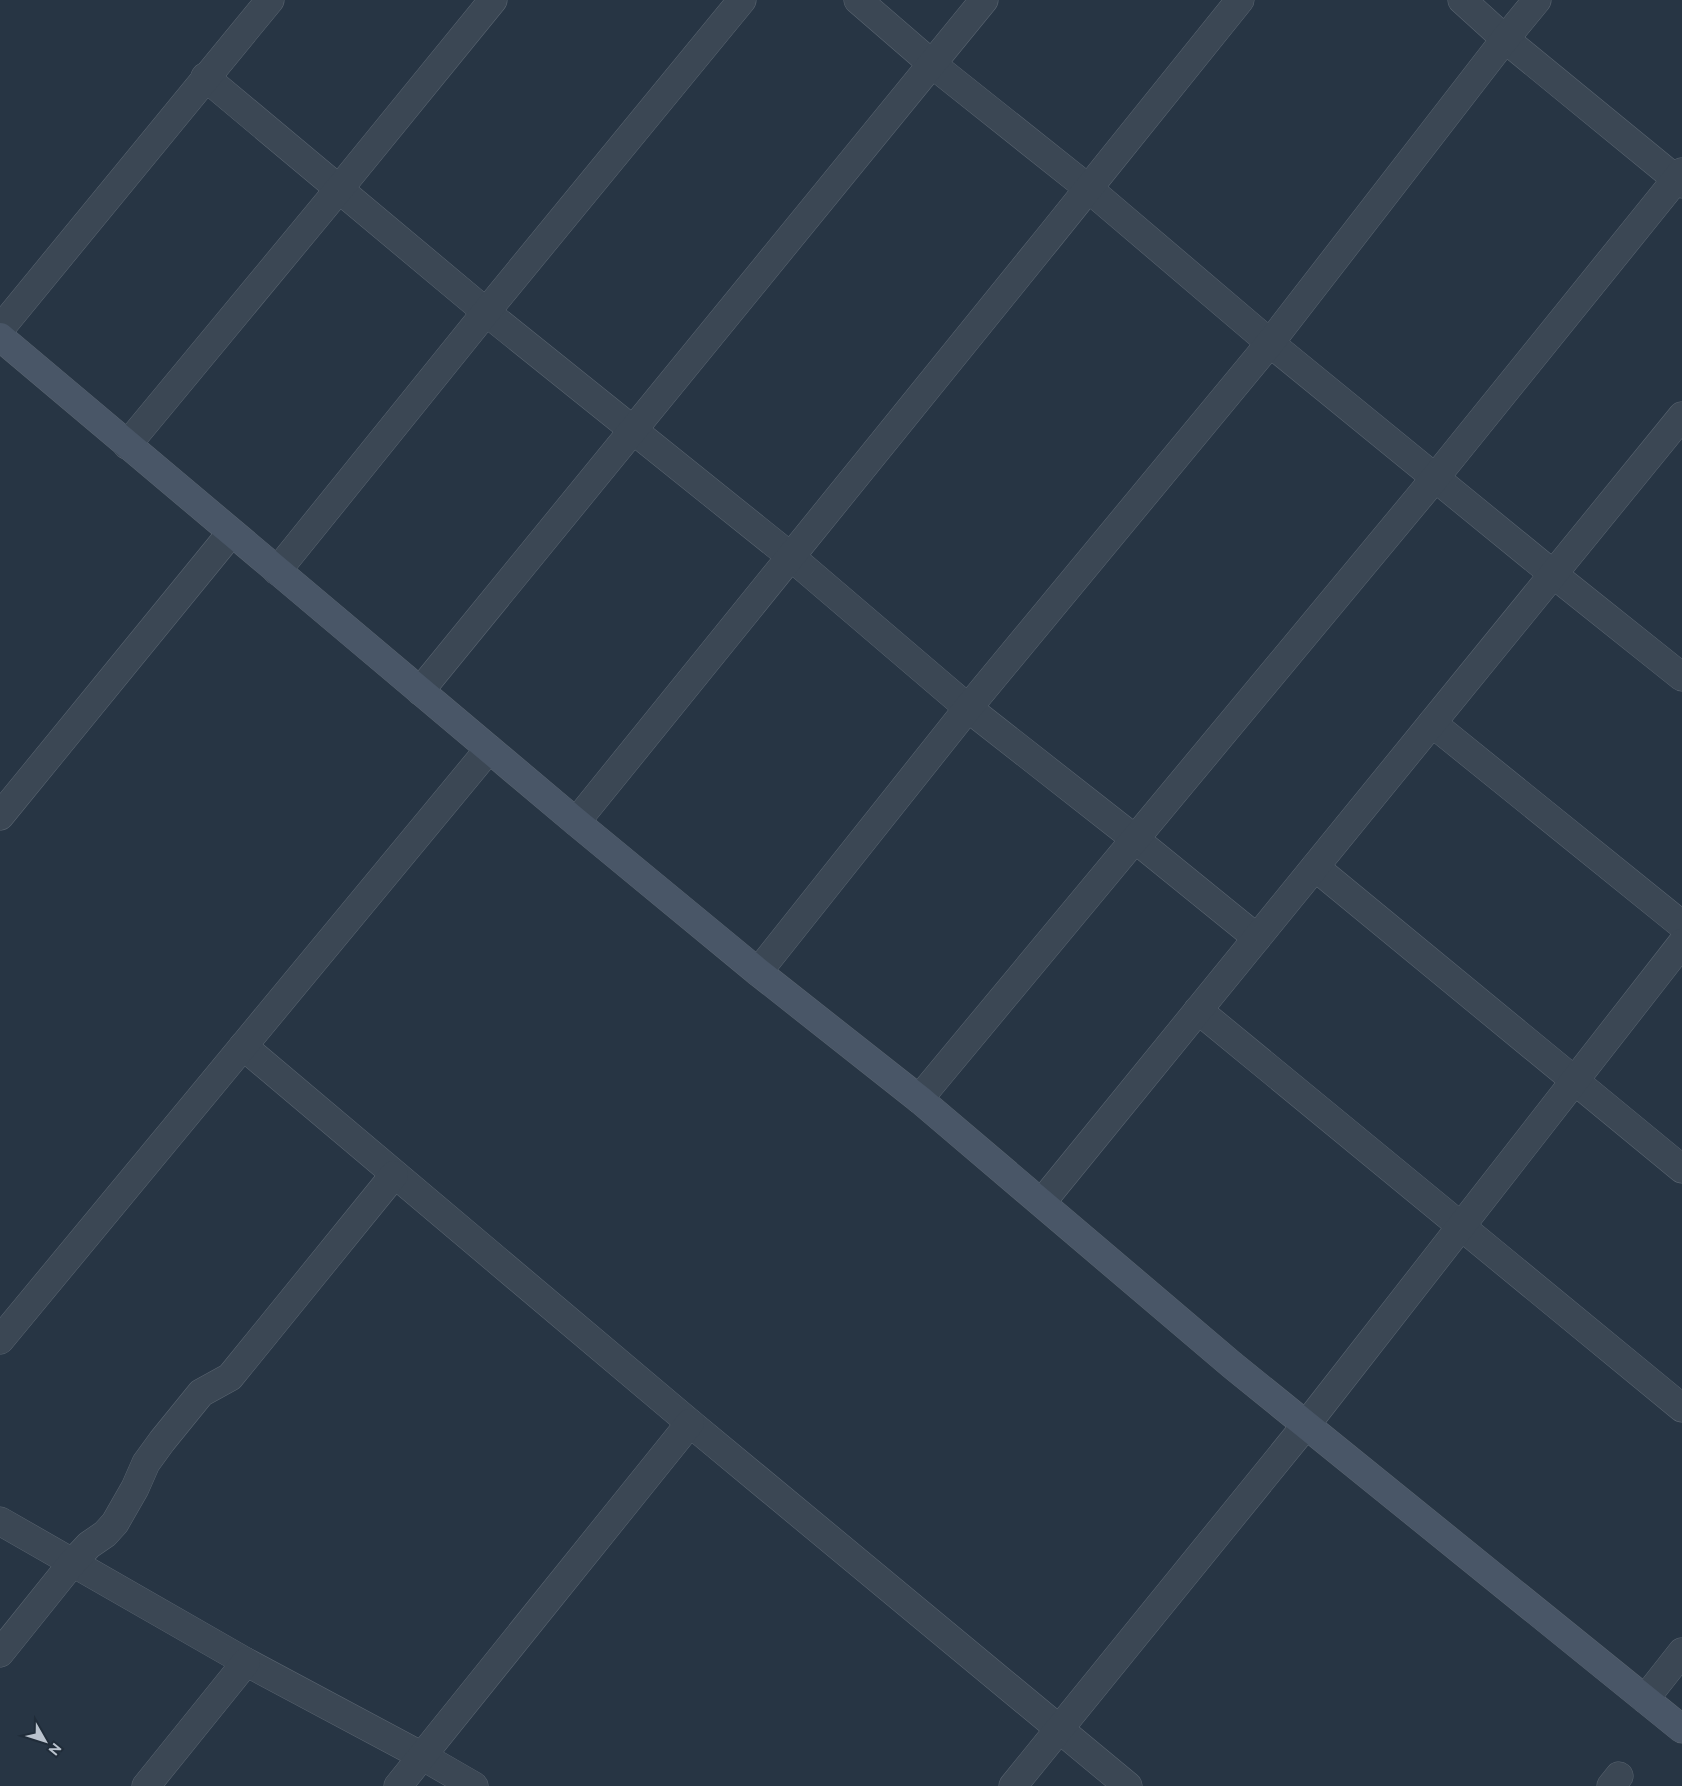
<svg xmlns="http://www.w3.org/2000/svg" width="1682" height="1786" font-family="Raleway,sans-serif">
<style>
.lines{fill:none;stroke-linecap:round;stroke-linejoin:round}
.minor-casing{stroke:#5a6571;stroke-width:29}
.secondary-casing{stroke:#5a6571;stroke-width:29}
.minor{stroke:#3b4754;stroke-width:28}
.secondary{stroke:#495667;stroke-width:28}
</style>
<rect width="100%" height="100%" fill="#273544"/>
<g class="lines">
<defs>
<g id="minor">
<path d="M858 0 932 64 1089 189 1270 343 1553 574 1682 677"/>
<path d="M1462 0 1505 39 1682 184"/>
<path d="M205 77 486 312 790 556 968 708 1135 839 1257 938"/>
<path d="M0 329 270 0"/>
<path d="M127 445 339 189 493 0"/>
<path d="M277 571 486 312 742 0"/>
<path d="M420 691 984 0"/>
<path d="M1432 723 1682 925"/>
<path d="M0 816 231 533"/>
<path d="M576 822C797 547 1020 275 1240 0"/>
<path d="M1315 867 1682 1169"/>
<path d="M758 972 968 708 1270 343 1505 39 1537 0"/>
<path d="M1198 1010 1682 1408"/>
<path d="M243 1046 690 1423 1128 1786"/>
<path d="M919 1099 1435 478 1682 172"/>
<path d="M1042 1202 1682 416"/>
<path d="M0 1340 489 749"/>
<path d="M0 1521 246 1662 422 1756 474 1786"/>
<path d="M0 1653 73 1562 89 1545 105 1534 115 1523 135 1488 146 1463 162 1441 201 1393 230 1377 394 1175"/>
<path d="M1645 1699 1682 1652"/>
<path d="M146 1786 246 1662"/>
<path d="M398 1786 690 1423"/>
<path d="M1013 1786 1306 1425 1682 943"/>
<path d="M1611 1786 1619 1776"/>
</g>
<path id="secondary" d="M0 337 576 822 758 972 919 1099 1232 1365 1682 1729"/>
</defs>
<use href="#minor" class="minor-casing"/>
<use href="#secondary" class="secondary-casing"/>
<use href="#minor" class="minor"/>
<use href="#secondary" class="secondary"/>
</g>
<g transform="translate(45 1741) rotate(129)" stroke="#202c39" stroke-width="4" paint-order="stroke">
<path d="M0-4L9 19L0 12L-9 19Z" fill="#b9c2cd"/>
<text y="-8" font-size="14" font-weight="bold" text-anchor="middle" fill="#b9c2cd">N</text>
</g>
</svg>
